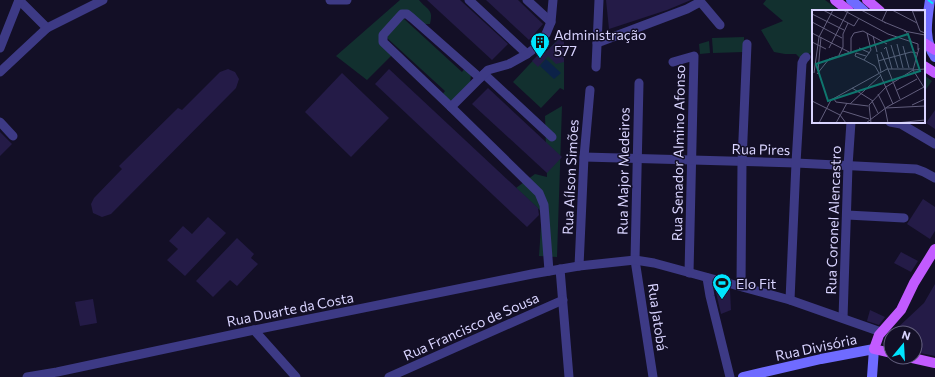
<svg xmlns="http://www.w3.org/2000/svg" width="935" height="377" font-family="Commissioner,sans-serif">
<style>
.green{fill:#12302f}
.water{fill:#0c2248}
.building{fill:#241b47}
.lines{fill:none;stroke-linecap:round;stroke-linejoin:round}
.street{stroke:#3d3a85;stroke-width:9}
.secondary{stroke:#6f6bff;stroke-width:10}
.primary{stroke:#c25bff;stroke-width:10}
.rail{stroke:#00e5ff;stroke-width:2;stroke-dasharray:6 5;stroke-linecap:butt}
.labels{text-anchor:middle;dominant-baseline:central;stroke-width:3;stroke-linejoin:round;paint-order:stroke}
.poi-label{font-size:14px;fill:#d9d4ff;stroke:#130f26;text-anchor:start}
.street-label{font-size:14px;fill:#d9d4ff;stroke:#130f26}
.inset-road{fill:none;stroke:#625e7d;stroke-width:1}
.view{fill:#0f766e;fill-opacity:0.15;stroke:#0f766e;stroke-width:2}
.inset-edge{fill:none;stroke:#d9d4ff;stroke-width:2}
</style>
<rect width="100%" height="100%" fill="#130f26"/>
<g class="green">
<path d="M400 0H419C427 10 434 9 430 24H421L407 11 383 35 394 53 367 80 336 56Z"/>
<path d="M766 0H825L840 11H813V51L801 59 796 54H785L774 52 761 30 783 21 763 4Z"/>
<path d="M403 18 462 72 465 68 471 74 470 85 453 101 448 100 442 95 445 91 386 37Z"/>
<path d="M560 37 564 42V90L560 88 541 108 513 82 542 51 545 53Z"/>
<path d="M744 37V52L713 53 712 38Z"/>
<path d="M709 41 710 53 700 54 699 44Z"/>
<path d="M924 75 932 81 924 92Z"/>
<path d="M562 106 557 257 539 256 542 212 516 188 535 174 547 177 545 116Z"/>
</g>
<path class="water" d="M546 59 561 73 554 79 540 66Z"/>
<g class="building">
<path d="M427 0H460L508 44 492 60Z"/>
<path d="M486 0H518L543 24 529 40Z"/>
<path d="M606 0H691L667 10 609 29Z"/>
<path d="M560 38 564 42V62L556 64 545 53Z"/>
<path d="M542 51 548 56 538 67 532 61Z"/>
<path d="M228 69 235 72 239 79 236 88 111 214 102 217 93 213 91 204 94 198 122 169 119 166 178 108 182 110 220 72Z"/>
<path d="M389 69 538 208 539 215 527 227 375 84Z"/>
<path d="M342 73 389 118 351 157 305 112Z"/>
<path d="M488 88 562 157 547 173 472 104Z"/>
<path d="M935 110V129L926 123Z"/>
<path d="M0 132 12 144 0 156Z"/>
<path d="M923 199 935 207V231L930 239 907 224Z"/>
<path d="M208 217 226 233 185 276 167 260 178 249 169 241 183 226 192 234Z"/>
<path d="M237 238 254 254 251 258 258 264 237 286 230 280 213 297 196 281Z"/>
<path d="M901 252 918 261 911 272 894 263Z"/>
<path d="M935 284V356L915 352V333H892L924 303Z"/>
<path d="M715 288 730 290 731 310 721 314Z"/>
<path d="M93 299 97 323 80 326 75 302Z"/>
<path d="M870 310 885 317 879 325 867 321Z"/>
<path d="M891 334V346L885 345 884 342Z"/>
</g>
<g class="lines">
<g class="street">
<path d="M19 0 47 28"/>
<path d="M330 0H347"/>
<path d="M469 0 527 54"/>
<path d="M527 0 551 22"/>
<path d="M699 0 720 25"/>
<path d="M597 43 687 9 700 2"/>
<path d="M0 48 19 0"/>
<path d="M673 62 694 56 689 273"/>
<path d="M596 67 599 0"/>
<path d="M0 72 47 28 103 0"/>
<path d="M484 74 552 137"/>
<path d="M639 83 635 260 653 377"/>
<path d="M451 107 383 42V35L402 14H407L412 18 480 78"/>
<path d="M0 122 13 136"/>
<path d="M890 122 901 124 935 144"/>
<path d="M584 157 796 163 916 169 924 172 935 178"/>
<path d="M847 215 904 218"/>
<path d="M579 266 584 157 590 90"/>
<path d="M560 269 569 377"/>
<path d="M549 271 544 205 539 193 451 107 488 70 509 64 527 54 535 48 546 34 551 22 553 0"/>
<path d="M707 278 710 296 730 377"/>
<path d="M741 286 742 162 747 44"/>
<path d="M790 300 796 163 802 63 804 59 806 57"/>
<path d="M843 318 848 166 851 122"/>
<path d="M254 330 296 377"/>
<path d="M27 377 57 372 254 330 532 274 579 266 635 260 654 263 790 300 881 332"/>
<path d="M389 377 563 300"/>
</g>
<g class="secondary">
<path d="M851 0 864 11"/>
<path d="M930 0C927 20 923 40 935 57"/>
<path d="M743 377 821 359 874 349 872 377"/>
</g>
<g class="primary">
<path d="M835 0 849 11"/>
<path d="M867 0 880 11"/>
<path d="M924 43 935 50"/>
<path d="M924 66 935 73"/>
<path d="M891 353 874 349 879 335 901 310 914 283 935 249"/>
<path d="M908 357 935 363"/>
</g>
<path class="rail" d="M928 0 935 5"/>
</g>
<defs>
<symbol id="building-pin" viewBox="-11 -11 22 30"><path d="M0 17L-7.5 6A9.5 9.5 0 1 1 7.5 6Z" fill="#00e5ff" stroke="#130f26"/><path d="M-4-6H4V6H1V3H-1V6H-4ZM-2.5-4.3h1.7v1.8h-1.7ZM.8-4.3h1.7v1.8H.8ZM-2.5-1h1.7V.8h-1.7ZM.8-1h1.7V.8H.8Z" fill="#111"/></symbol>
<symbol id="stadium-pin" viewBox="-11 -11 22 30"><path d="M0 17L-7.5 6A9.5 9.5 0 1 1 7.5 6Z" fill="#00e5ff" stroke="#130f26"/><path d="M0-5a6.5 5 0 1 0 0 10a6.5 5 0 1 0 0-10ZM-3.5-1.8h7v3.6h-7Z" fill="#111"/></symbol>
</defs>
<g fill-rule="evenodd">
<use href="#building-pin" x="529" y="31" width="22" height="30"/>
<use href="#stadium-pin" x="711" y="272" width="22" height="30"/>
</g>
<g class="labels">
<g class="poi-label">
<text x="554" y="34">Administração<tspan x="554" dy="16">577</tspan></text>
<text x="736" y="283">Elo Fit</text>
</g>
<g class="street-label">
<text transform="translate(761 149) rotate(1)">Rua Pires</text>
<text transform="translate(678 153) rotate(-89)">Rua Senador Almino Afonso</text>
<text transform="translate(623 171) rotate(-89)">Rua Major Medeiros</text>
<text transform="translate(570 177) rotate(-87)">Rua Aílson Simões</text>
<text transform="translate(833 220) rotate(-88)">Rua Coronel Alencastro</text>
<text transform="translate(290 309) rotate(-11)">Rua Duarte da Costa</text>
<text transform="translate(658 317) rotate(82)">Rua Jatobá</text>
<text transform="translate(471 326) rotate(-24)">Rua Francisco de Sousa</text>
<text transform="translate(816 347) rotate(-12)">Rua Divisória</text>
</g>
</g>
<g transform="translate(812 10)">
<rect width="113" height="113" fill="#130f26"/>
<path class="inset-road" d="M11 0 42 16 47 8M31 0 76 24 106 34V40M49 0 74 13M80 0 105 13 108 21 113 23M100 0 105 13M100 1H113M0 4 32 20M70 11 75 0M0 12 30 28M72 12 94 21 99 31M92 21 113 25M0 23 39 43M55 23 59 40 52 50 63 56 67 63M61 26 65 42M0 32 14 39M85 34 91 58M79 35 86 58M91 36 97 58M17 38 36 1M47 38 58 43M72 39 74 37 80 59M69 42 88 89M65 44 69 62M27 45 31 37V24L36 13M52 50 43 46 44 43 54 46M66 51 99 42 105 43M113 59V42M101 60 107 38M101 60 113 79M101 60 113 59M6 61 9 27M2 63 7 27 21 0M5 64 17 49 39 42V28L42 23 51 21 75 34M68 64 81 94M40 78 61 91M85 80 105 69M66 84 73 98 76 113M22 89 24 92 56 96M0 91 28 105 34 113M60 91 66 103M38 94 69 65M100 95 113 89M74 98 113 96M31 101 57 109M7 113 19 90 75 59H101M24 113 35 93M54 113 75 97 112 77M59 113 57 95 74 77 101 60M84 113 113 110"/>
<path class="view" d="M96 24 108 61 16 91 4 54Z"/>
<rect width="113" height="113" class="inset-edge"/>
</g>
<g transform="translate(903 345) rotate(18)"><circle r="19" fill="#130f26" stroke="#625e7d"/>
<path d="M0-3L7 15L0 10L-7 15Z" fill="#00e5ff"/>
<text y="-6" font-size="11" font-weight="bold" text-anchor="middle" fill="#d9d4ff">N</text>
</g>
</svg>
